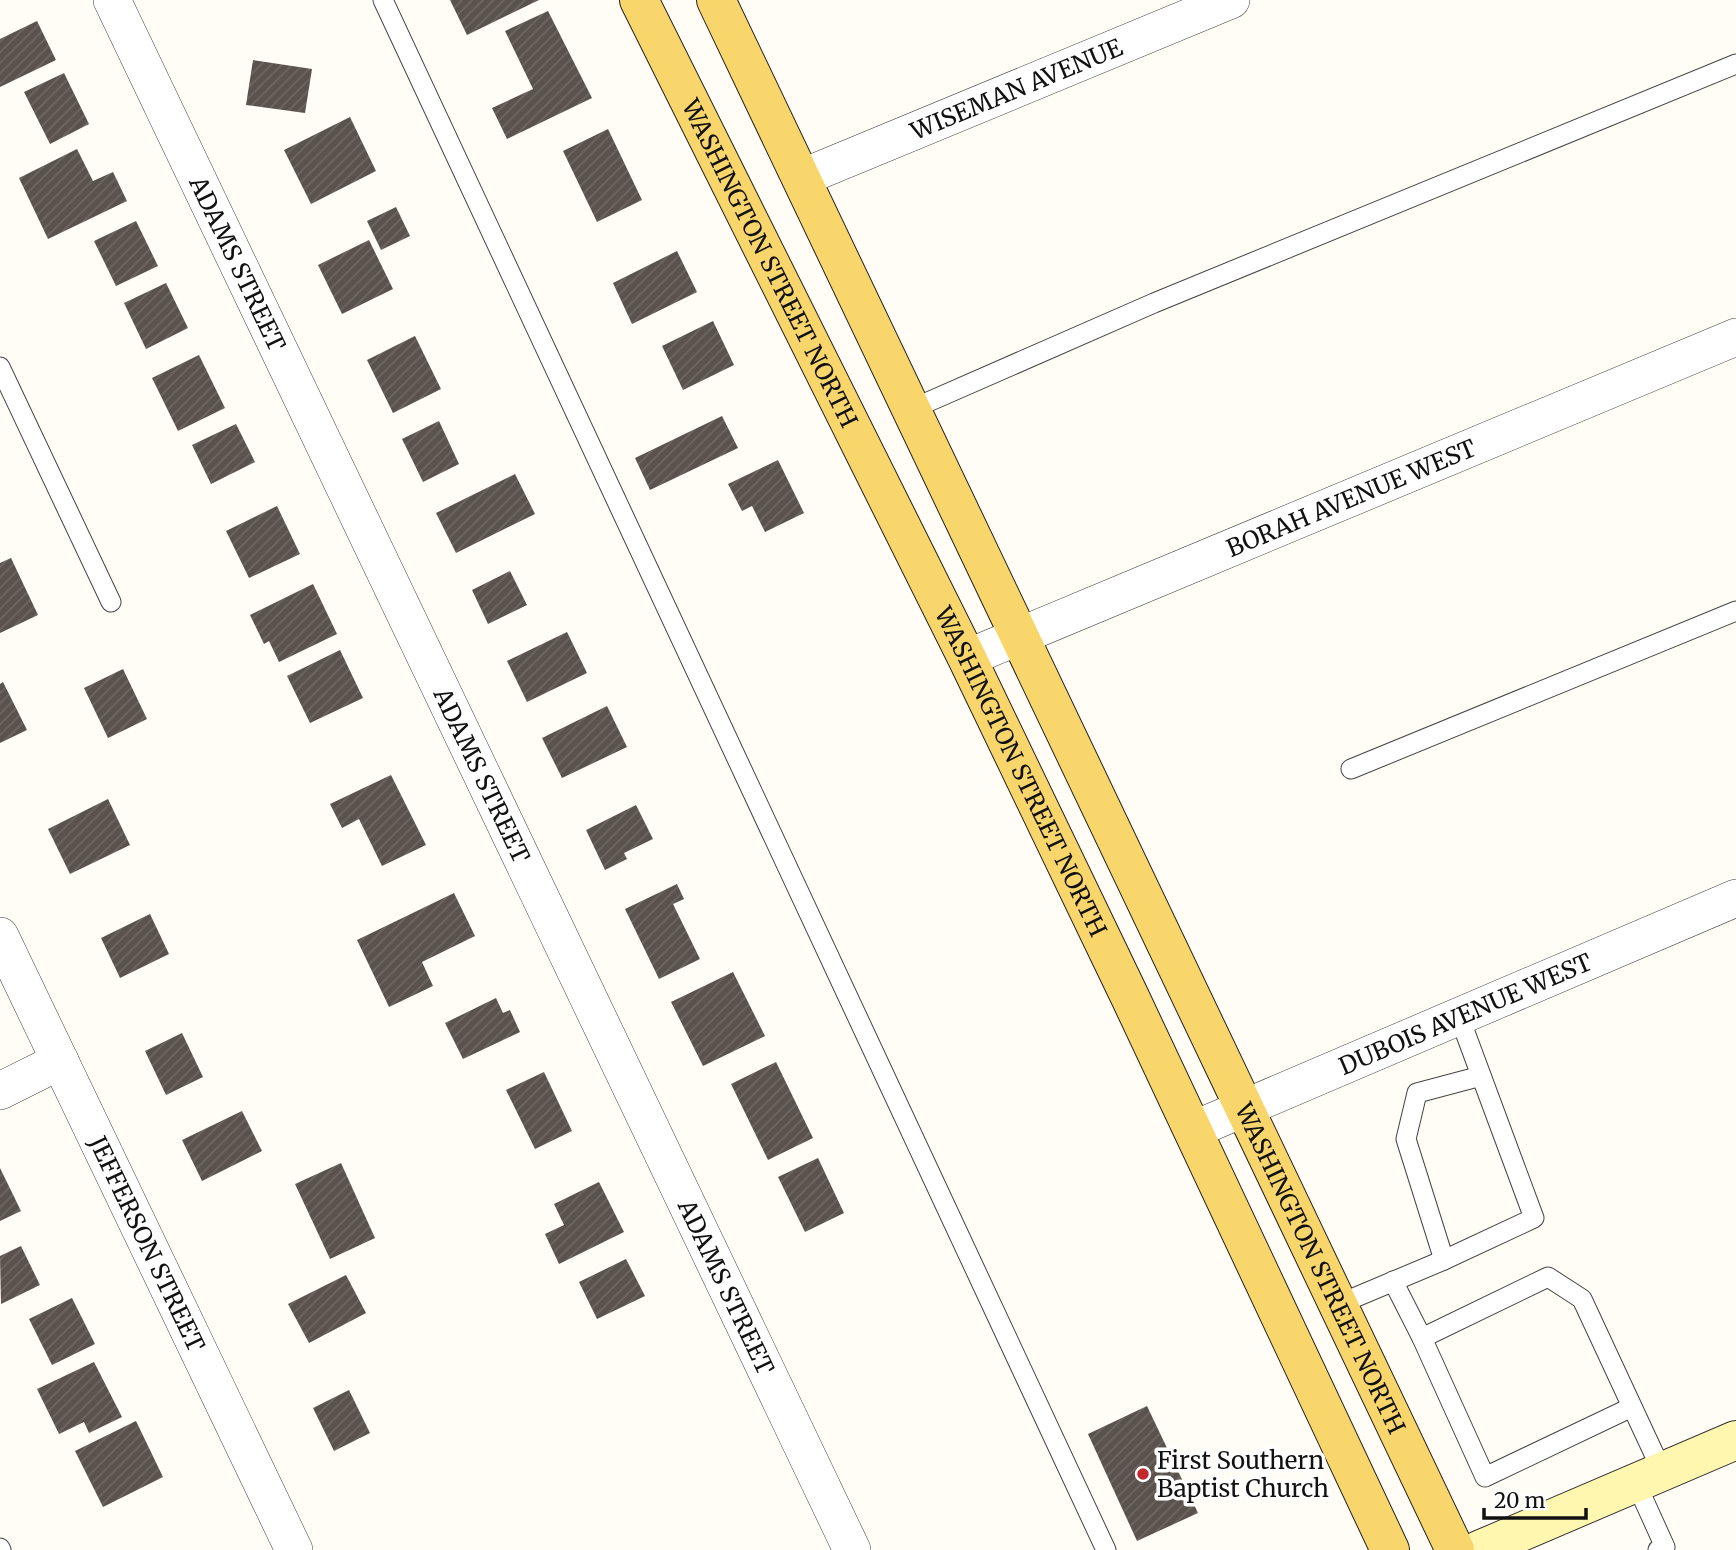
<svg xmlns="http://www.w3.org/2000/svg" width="1736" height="1550" font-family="Merriweather,serif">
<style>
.building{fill:url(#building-hatch)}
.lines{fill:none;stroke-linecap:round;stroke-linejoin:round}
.lane-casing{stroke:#444;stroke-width:21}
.street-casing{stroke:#444;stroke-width:38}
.secondary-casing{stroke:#333;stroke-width:40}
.primary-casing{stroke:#222;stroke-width:40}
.lane{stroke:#fff;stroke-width:19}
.street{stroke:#fff;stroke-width:37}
.secondary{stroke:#fff6b0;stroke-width:38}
.primary{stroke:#f9d66b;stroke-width:38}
.poi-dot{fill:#c4262e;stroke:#fff;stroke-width:2.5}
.labels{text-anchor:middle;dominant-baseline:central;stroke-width:7;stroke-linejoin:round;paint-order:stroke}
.street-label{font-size:24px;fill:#111;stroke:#fff}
.poi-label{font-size:24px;fill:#111;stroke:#fff;text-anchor:start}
</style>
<defs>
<pattern id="building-hatch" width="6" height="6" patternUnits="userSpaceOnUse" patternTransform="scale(1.75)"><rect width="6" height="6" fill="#5a524d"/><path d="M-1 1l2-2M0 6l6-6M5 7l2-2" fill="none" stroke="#6d6662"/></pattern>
</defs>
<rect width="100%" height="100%" fill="#fffdf5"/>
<g class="building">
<path d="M450 0H539L467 35Z"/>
<path d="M548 11 592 98 507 139 492 108 533 89 505 31Z"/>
<path d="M37 21 56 60 0 87V39Z"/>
<path d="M253 60 312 69 305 113 246 105Z"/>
<path d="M64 73 89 124 50 144 24 92Z"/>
<path d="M350 117 376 171 311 204 284 150Z"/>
<path d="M608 129 642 200 597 222 563 151Z"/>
<path d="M77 149 93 181 113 172 127 201 48 239 19 178Z"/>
<path d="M396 207 410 236 381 250 367 221Z"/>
<path d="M136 221 158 266 116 286 94 241Z"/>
<path d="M369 240 393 289 342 314 318 265Z"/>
<path d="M677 251 697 292 632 324 613 283Z"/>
<path d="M166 283 188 328 146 349 124 303Z"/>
<path d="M713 321 734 365 683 390 662 346Z"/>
<path d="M415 336 441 389 393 413 367 360Z"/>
<path d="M199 355 225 408 178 431 152 378Z"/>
<path d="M722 416 738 448 650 490 635 458Z"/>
<path d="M439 421 459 464 423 482 402 439Z"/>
<path d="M236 424 255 462 211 484 192 445Z"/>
<path d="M778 460 804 513 765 532 752 506 742 511 728 484Z"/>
<path d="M515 474 535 514 456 553 436 513Z"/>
<path d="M277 506 300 554 249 578 226 531Z"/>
<path d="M11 558 38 615 0 633V563Z"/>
<path d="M510 571 527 605 488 624 472 590Z"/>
<path d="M313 584 337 634 279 662 269 641 264 644 250 615Z"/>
<path d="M567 632 587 673 527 702 507 661Z"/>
<path d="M340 650 363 698 310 723 287 676Z"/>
<path d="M123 669 147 719 108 738 84 688Z"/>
<path d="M3 682 27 730 0 743V684Z"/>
<path d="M607 706 627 747 562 778 542 738Z"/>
<path d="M391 775 426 845 382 866 359 819 342 828 330 804Z"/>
<path d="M108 799 130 845 70 874 48 829Z"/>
<path d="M636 805 653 839 624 853 627 859 605 870 586 830Z"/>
<path d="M677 884 684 899 673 904 700 959 659 979 625 909Z"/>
<path d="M454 893 475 936 422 962 433 986 389 1007 357 940Z"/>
<path d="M150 914 169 954 120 978 101 938Z"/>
<path d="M733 972 765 1036 703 1066 671 1002Z"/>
<path d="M496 998 503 1013 510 1010 520 1032 463 1059 445 1023Z"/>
<path d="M182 1033 203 1077 166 1095 145 1051Z"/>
<path d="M776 1062 813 1138 768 1160 731 1084Z"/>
<path d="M544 1072 572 1131 535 1149 506 1090Z"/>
<path d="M242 1111 262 1151 202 1181 182 1140Z"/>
<path d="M818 1158 844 1213 805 1232 778 1177Z"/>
<path d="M341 1163 375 1238 330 1259 295 1184Z"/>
<path d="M0 1168 21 1211 0 1221Z"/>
<path d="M599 1182 624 1232 559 1264 545 1234 564 1225 554 1204Z"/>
<path d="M21 1246 40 1285 1 1304 0 1256Z"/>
<path d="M626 1259 645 1296 597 1319 579 1282Z"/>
<path d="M346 1275 366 1313 309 1343 288 1304Z"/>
<path d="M72 1298 95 1344 52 1365 29 1319Z"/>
<path d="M94 1362 122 1417 89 1433 84 1422 59 1434 37 1389Z"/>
<path d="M349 1390 370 1433 334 1451 313 1408Z"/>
<path d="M1147 1406 1198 1513 1137 1541 1088 1434Z"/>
<path d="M136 1421 163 1477 103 1507 75 1451Z"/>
</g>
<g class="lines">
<defs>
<g id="lane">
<path d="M383 0 1106 1550"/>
<path d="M0 367 111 602"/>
<path d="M912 409 1154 303 1736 64"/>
<path d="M1351 769 1736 611"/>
<path d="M1444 1260 1406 1139 1417 1093 1481 1076"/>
<path d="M1393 1281 1422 1338 1485 1477 1632 1407"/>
<path d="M1337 1305 1444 1260 1534 1218 1459 1016"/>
<path d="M1422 1338 1548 1277 1582 1299 1662 1471"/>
<path d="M1636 1483 1665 1547 1658 1550"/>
<path d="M0 1548 1 1550"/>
</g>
<g id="street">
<path id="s1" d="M112 0 852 1550"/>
<path id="s2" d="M801 178 1231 0"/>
<path id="s3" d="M967 658 1736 337"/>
<path id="s4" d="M0 936 294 1550"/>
<path d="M0 1091 60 1061"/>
<path id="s5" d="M1193 1130 1736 898"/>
</g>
<path id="secondary" d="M1479 1550 1736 1440"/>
<g id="primary">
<path id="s6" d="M639 0 967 658 1130 997 1390 1550"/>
<path id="s7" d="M716 0 1455 1550"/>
</g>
</defs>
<use href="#lane" class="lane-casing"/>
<use href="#street" class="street-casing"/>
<use href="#secondary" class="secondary-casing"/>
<use href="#primary" class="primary-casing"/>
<use href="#lane" class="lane"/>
<use href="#street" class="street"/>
<use href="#secondary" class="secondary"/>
<use href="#primary" class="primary"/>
</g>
<circle class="poi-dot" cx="1143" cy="1474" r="7"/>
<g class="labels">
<g class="street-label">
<text stroke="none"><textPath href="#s2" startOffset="233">WISEMAN AVENUE</textPath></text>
<text stroke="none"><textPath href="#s1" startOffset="292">ADAMS STREET</textPath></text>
<text stroke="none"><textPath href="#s6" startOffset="294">WASHINGTON STREET NORTH</textPath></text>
<text stroke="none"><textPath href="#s3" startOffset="416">BORAH AVENUE WEST</textPath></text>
<text stroke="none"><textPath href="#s6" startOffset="861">WASHINGTON STREET NORTH</textPath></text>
<text stroke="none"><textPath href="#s1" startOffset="859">ADAMS STREET</textPath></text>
<text stroke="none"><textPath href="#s5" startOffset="296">DUBOIS AVENUE WEST</textPath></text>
<text stroke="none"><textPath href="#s4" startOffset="341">JEFFERSON STREET</textPath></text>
<text stroke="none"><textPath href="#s7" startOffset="1405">WASHINGTON STREET NORTH</textPath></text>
<text stroke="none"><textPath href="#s1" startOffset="1426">ADAMS STREET</textPath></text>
</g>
<g class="poi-label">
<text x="1157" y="1460">First Southern<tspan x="1157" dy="28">Baptist Church</tspan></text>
</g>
</g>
<path d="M1484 1508v10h102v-10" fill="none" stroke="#111111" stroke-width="3.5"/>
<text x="1494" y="1508" font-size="21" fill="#111111" stroke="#ffffff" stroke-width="5" paint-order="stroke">20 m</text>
</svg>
